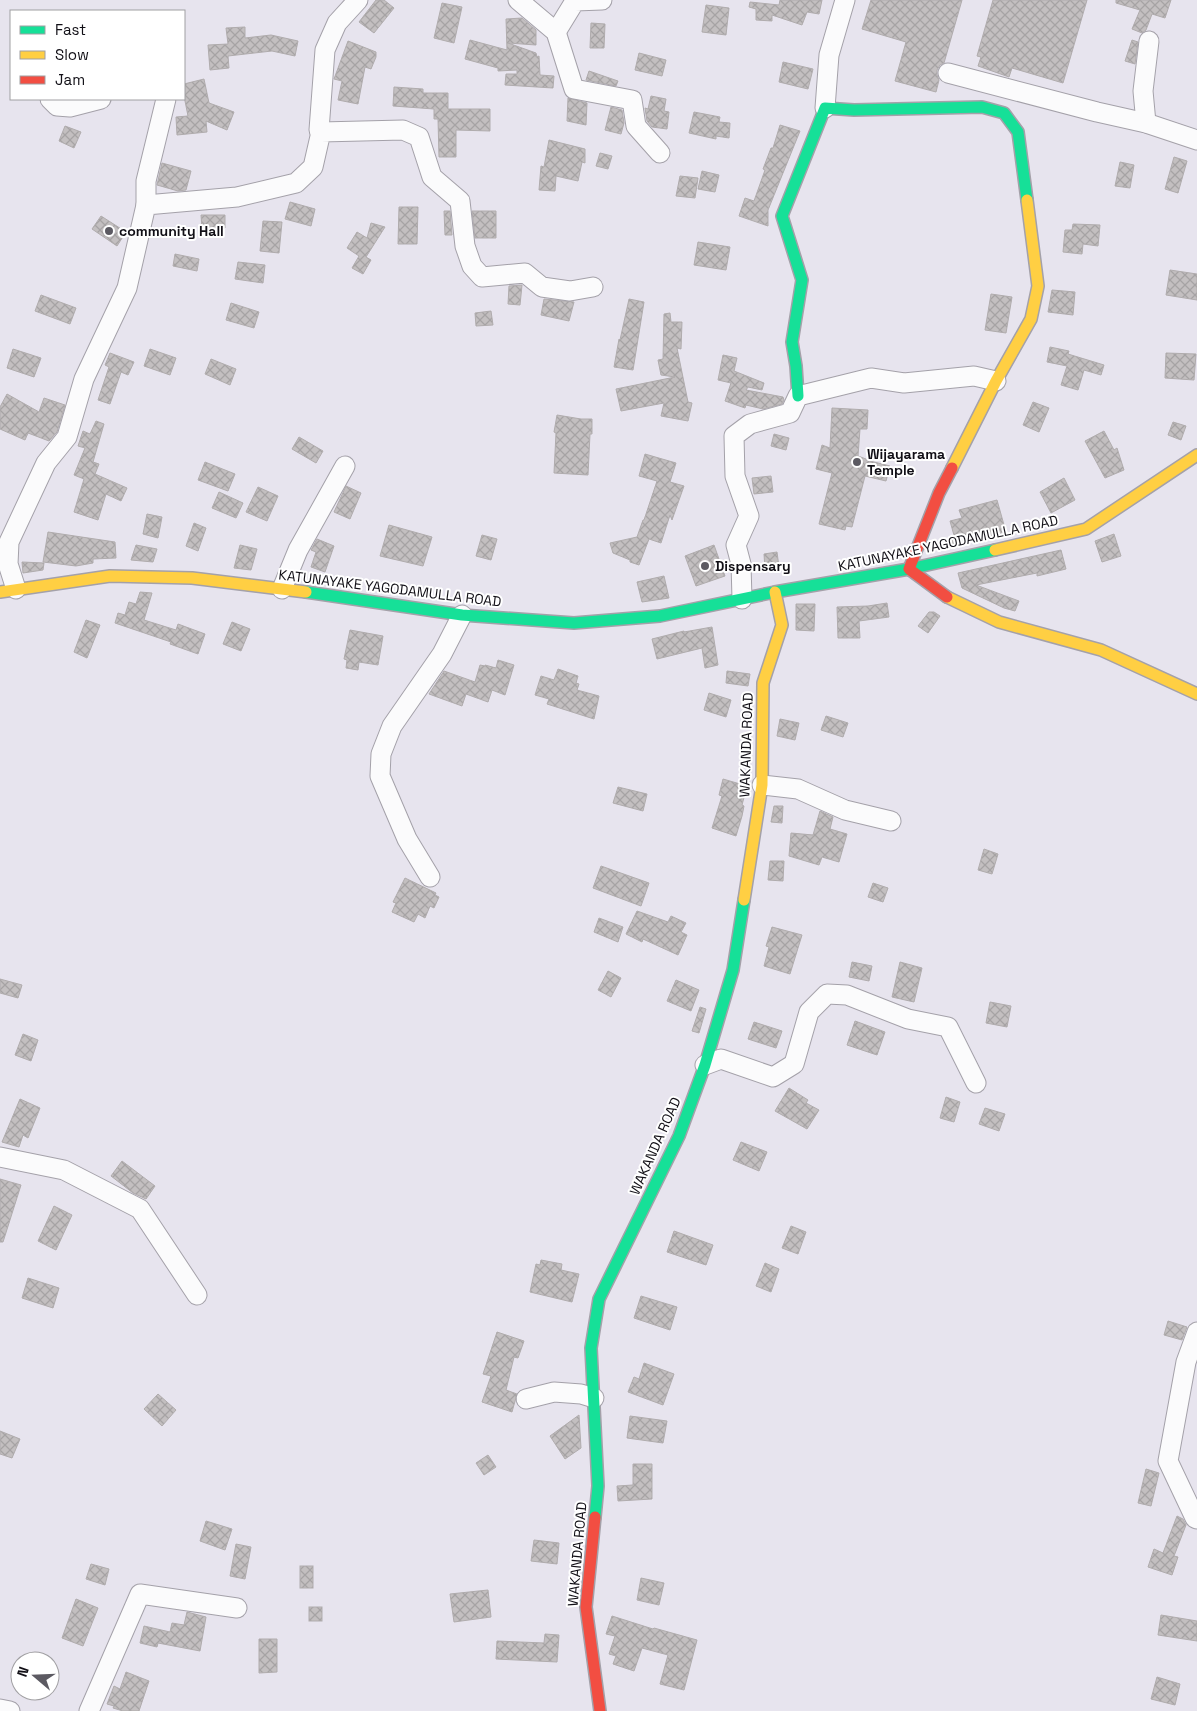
<svg xmlns="http://www.w3.org/2000/svg" width="1197" height="1711" font-family="'Space Grotesk',sans-serif">
<style>
.building{fill:url(#building-cross-hatch);stroke:#b0acad}
.lines{fill:none;stroke-linecap:round;stroke-linejoin:round}
.street-casing{stroke:#a4a1a9;stroke-width:21}
.fast-casing{stroke:#a4a1a9;stroke-width:14}
.slow-casing{stroke:#a4a1a9;stroke-width:14}
.jam-casing{stroke:#a4a1a9;stroke-width:14}
.street{stroke:#fbfbfc;stroke-width:19}
.fast{stroke:#16e098;stroke-width:11}
.slow{stroke:#ffcf43;stroke-width:11}
.jam{stroke:#f24e42;stroke-width:11}
.poi-dot{fill:#5c5a62;stroke:#fff;stroke-width:2}
.labels{text-anchor:middle;dominant-baseline:central;stroke-width:4;stroke-linejoin:round;paint-order:stroke}
.poi-label{font-size:14px;font-weight:bold;fill:#110f16;stroke:#fff;text-anchor:start}
.street-label{font-size:14px;fill:#110f16;stroke:#fff}
</style>
<defs>
<pattern id="building-cross-hatch" width="8" height="8" patternUnits="userSpaceOnUse" patternTransform="scale(1.25)"><rect width="8" height="8" fill="#c3bfc0"/><path d="M0 0l8 8M0 8l8-8" fill="none" stroke="#a6a3a4"/></pattern>
</defs>
<rect width="100%" height="100%" fill="#e7e4ee"/>
<g class="building">
<path d="M376 0H384L394 8 374 33 359 22Z"/>
<path d="M780 0H822L819 14 807 12 802 25 772 15V21L756 20V9L749 7 750 2 779 5Z"/>
<path d="M871 0H962L944 63 940 65 937 70V75L939 80 936 92 895 81 906 42 862 29Z"/>
<path d="M993 0H1087L1063 83 1012 68 1009 77 978 66 981 57 977 56Z"/>
<path d="M1116 0H1171L1165 18 1152 14 1146 30 1142 33 1132 29 1140 10 1116 3Z"/>
<path d="M442 3 462 7 454 43 434 38Z"/>
<path d="M706 5 729 8 726 35 702 32Z"/>
<path d="M522 18 536 30V45L508 43 536 53 537 57 539 56 540 75 554 76 553 88 505 85 506 74H517V70L498 71V68L465 59 470 40 507 50 506 19Z"/>
<path d="M591 23 605 24 604 48H590Z"/>
<path d="M245 27V38L271 35 298 41 295 56 272 51 228 56 229 68 210 70 208 45 228 44 226 28Z"/>
<path d="M1132 40 1138 42 1135 64 1125 61Z"/>
<path d="M348 41 376 52V57L371 69 365 67 358 104 338 100 342 81 334 79Z"/>
<path d="M639 53 666 60 662 76 635 70Z"/>
<path d="M783 62 813 69 808 89 779 82Z"/>
<path d="M589 71 618 81 616 86 586 80Z"/>
<path d="M204 79 209 103 234 112 227 130 206 121 207 132 177 135 176 117 188 116 184 96V84Z"/>
<path d="M394 87 423 89V93H448V109H490V131L456 130V157H439L438 119H434V109L393 106Z"/>
<path d="M651 96 666 99 664 111 669 112 667 129 652 127 647 121 645 108 648 109Z"/>
<path d="M568 98 587 103 586 125 567 121Z"/>
<path d="M611 107 622 110 624 123 621 134 605 130Z"/>
<path d="M694 112 720 117 719 122 730 123 729 138 716 136V139L689 133Z"/>
<path d="M780 125 800 131 768 210V226L739 216 745 198 754 201 765 170 763 169 771 148H773Z"/>
<path d="M65 126 81 132 74 148 59 141Z"/>
<path d="M549 140 585 149V163L582 162 578 181 556 176 555 191 539 190 541 166 544 167Z"/>
<path d="M600 153 612 156 608 169 596 166Z"/>
<path d="M1174 157 1187 161 1178 193 1165 189Z"/>
<path d="M1120 162 1134 165 1130 188 1115 186Z"/>
<path d="M162 163 191 171 186 190 178 191 157 185Z"/>
<path d="M702 171 719 175 715 192 698 189Z"/>
<path d="M680 176 698 178 695 198 676 196Z"/>
<path d="M290 202 315 209 311 226 285 219Z"/>
<path d="M399 207H418L417 244H398Z"/>
<path d="M444 211H450L452 235H445Z"/>
<path d="M472 211H496V238H475Z"/>
<path d="M201 215H225V228L202 229Z"/>
<path d="M101 216 126 232 117 246 92 229Z"/>
<path d="M263 221 282 222 279 253 260 251Z"/>
<path d="M371 223 385 227 366 257 371 260 363 274 352 268 359 256 347 248 357 232 367 238Z"/>
<path d="M1073 224 1100 225 1098 246 1083 244 1082 254 1063 252 1065 230H1072Z"/>
<path d="M698 242 730 247 726 270 694 265Z"/>
<path d="M175 254 199 259 197 271 173 266Z"/>
<path d="M238 262 265 265 263 283 235 279Z"/>
<path d="M1170 270 1197 274V300L1166 295Z"/>
<path d="M522 285 520 305 508 304 509 286Z"/>
<path d="M1052 290 1075 292 1073 315 1048 312Z"/>
<path d="M991 294 1012 297 1006 333 985 330Z"/>
<path d="M41 295 76 308 70 324 35 311Z"/>
<path d="M544 299 574 302 569 321 541 315Z"/>
<path d="M629 299 644 302 633 370 614 367 619 339 620 340Z"/>
<path d="M231 303 259 312 254 328 226 320Z"/>
<path d="M491 311 493 325 476 326 475 313Z"/>
<path d="M670 313 671 322H682L681 349 677 348 688 402 692 403 688 421 661 416 664 403 621 411 616 389 675 377 661 375 658 360 663 359 664 314Z"/>
<path d="M1050 347 1069 351 1068 354 1104 365 1101 375 1084 370 1078 390 1061 385 1067 366 1047 362Z"/>
<path d="M13 349 41 358 34 377 7 368Z"/>
<path d="M150 349 176 358 170 375 144 366Z"/>
<path d="M110 353 134 362 128 375 121 372 110 404 98 400 109 367 105 365Z"/>
<path d="M1166 353 1196 354 1194 380 1165 378Z"/>
<path d="M723 355 737 358 734 371 764 383 762 390 748 387 746 390 783 397 784 400 782 404 763 409 746 405 745 408 725 401 731 383 718 380Z"/>
<path d="M211 359 236 369 230 385 205 374Z"/>
<path d="M7 394 39 412 44 398 65 405 57 432 49 441 28 433 25 440 0 429V407Z"/>
<path d="M1033 402 1049 408 1039 432 1023 425Z"/>
<path d="M832 408 868 410 867 429H860L858 456 866 459V460L890 466 886 481 865 476 852 527 846 526 845 530 819 524 832 473 816 469 822 445 830 448Z"/>
<path d="M557 415 581 419H592V434H590L588 475 554 473 556 433 554 432Z"/>
<path d="M96 421 104 424 93 462 99 464 95 474 127 488 121 501 106 494 98 520 74 512 84 479 74 475 85 448 78 446 83 431 90 434Z"/>
<path d="M1173 422 1186 426 1181 440 1168 435Z"/>
<path d="M1104 431 1114 450 1117 448 1124 470 1105 478 1085 441Z"/>
<path d="M774 434 789 438 786 450 771 446Z"/>
<path d="M299 437 323 451 316 463 292 449Z"/>
<path d="M645 454 676 463 670 482 684 486 672 520 670 515 661 543 649 539 639 565 630 562V560L613 553 610 543 637 537 643 520H644L657 481 639 476Z"/>
<path d="M205 462 235 474 228 491 198 480Z"/>
<path d="M771 476 773 492 754 494 752 478Z"/>
<path d="M1064 478 1075 500 1051 513 1040 492Z"/>
<path d="M346 486 361 493 350 519 334 512Z"/>
<path d="M258 487 278 496 267 521 246 512Z"/>
<path d="M219 492 243 503 236 518 212 508Z"/>
<path d="M997 500 1006 532 948 545 947 541 955 539 950 521 962 518 959 510Z"/>
<path d="M147 514 162 517 158 538 143 534Z"/>
<path d="M194 523 206 528 198 551 186 546Z"/>
<path d="M389 525 432 537 423 566 380 556Z"/>
<path d="M48 532 115 542 116 558 93 559V563L76 566 43 562Z"/>
<path d="M1114 534 1121 556 1102 562 1095 541Z"/>
<path d="M482 535 497 539 491 560 476 556Z"/>
<path d="M317 539 334 546 325 572 311 567 316 552 311 550Z"/>
<path d="M136 545 157 549 153 562 131 560Z"/>
<path d="M240 545 257 549 251 570 234 568Z"/>
<path d="M714 545 725 576 696 586 685 556Z"/>
<path d="M1061 550 1066 569 1037 576V573L976 585 1019 601 1015 611 1004 608 962 588 958 573Z"/>
<path d="M777 552 779 567 765 569 764 554Z"/>
<path d="M22 562 44 563 43 570 23 573Z"/>
<path d="M664 576 669 598 642 602 637 582Z"/>
<path d="M140 592 152 593 144 620 176 630 178 624 205 634 198 654 170 644 171 642 115 623 118 613 125 615 129 602 136 604Z"/>
<path d="M887 603 889 617 859 621 860 638H838L837 607 868 606Z"/>
<path d="M796 604H815L814 631 796 630Z"/>
<path d="M929 612H934L940 616 928 633 918 626Z"/>
<path d="M86 620 100 625 87 658 74 652Z"/>
<path d="M232 622 250 629 241 651 223 644Z"/>
<path d="M712 627 718 665 705 668 702 648 657 659 652 639 684 631V632Z"/>
<path d="M350 630 383 636 378 665 359 662 358 670 346 668 347 660 344 659Z"/>
<path d="M498 660 514 665 505 695 492 690 488 702 466 694 462 706 429 694 444 671 475 682 480 665 485 666V665L496 668Z"/>
<path d="M558 669 578 676 576 683 579 684 577 690 599 696 594 719 547 704 549 699 535 695 541 676 554 680Z"/>
<path d="M727 671 750 674 748 686 726 683Z"/>
<path d="M709 693 731 700 726 717 704 710Z"/>
<path d="M826 716 848 723 843 737 821 730Z"/>
<path d="M780 719 799 723 795 740 777 736Z"/>
<path d="M723 779 747 786 742 805 744 806 742 816 736 836 712 828 722 796 719 795Z"/>
<path d="M618 787 647 794 643 811 613 803Z"/>
<path d="M774 806H783L782 823 771 822Z"/>
<path d="M820 811 833 817 830 829 847 834 839 862 822 857 819 865 789 856 791 833 813 835Z"/>
<path d="M984 849 998 854 992 874 978 870Z"/>
<path d="M770 861H784L783 881 768 880Z"/>
<path d="M601 866 649 883 641 906 593 888Z"/>
<path d="M405 878 436 893 435 895 439 897 434 908 430 906 425 918 418 914 414 922 392 912 396 903 393 902Z"/>
<path d="M873 883 888 888 883 902 868 897Z"/>
<path d="M637 911 668 922 671 916 686 923 681 932 687 935 678 955 643 939 642 942 626 934Z"/>
<path d="M599 918 623 927 618 942 594 932Z"/>
<path d="M772 927 802 935 790 974 764 966 769 947 766 946Z"/>
<path d="M852 962 872 966 869 981 849 977Z"/>
<path d="M900 962 922 968 914 1002 892 997Z"/>
<path d="M608 971 621 978 611 997 598 990Z"/>
<path d="M0 979 22 985 18 998 0 993Z"/>
<path d="M676 980 699 990 691 1011 667 1001Z"/>
<path d="M990 1002 1011 1006 1007 1027 986 1023Z"/>
<path d="M700 1007 706 1009 699 1033 692 1031Z"/>
<path d="M855 1021 885 1032 877 1055 847 1045Z"/>
<path d="M754 1022 782 1031 776 1048 748 1039Z"/>
<path d="M23 1034 38 1040 31 1061 15 1055Z"/>
<path d="M789 1088 808 1100 806 1103 819 1110 807 1129 775 1111Z"/>
<path d="M946 1097 960 1102 954 1122 940 1118Z"/>
<path d="M20 1099 40 1108 28 1138 23 1135 19 1147 2 1142Z"/>
<path d="M985 1108 1005 1114 999 1131 979 1124Z"/>
<path d="M741 1142 767 1152 759 1171 733 1160Z"/>
<path d="M122 1161 155 1186 146 1199 133 1193 111 1176Z"/>
<path d="M0 1179 21 1185 3 1242H0Z"/>
<path d="M54 1206 72 1215 56 1250 38 1241Z"/>
<path d="M791 1226 806 1232 798 1254 782 1248Z"/>
<path d="M674 1231 713 1245 706 1265 667 1252Z"/>
<path d="M541 1260 562 1264 561 1270 579 1274 572 1302 530 1292 536 1264 540 1265Z"/>
<path d="M765 1263 779 1269 771 1292 756 1286Z"/>
<path d="M28 1278 59 1288 53 1308 22 1298Z"/>
<path d="M641 1296 677 1307 670 1330 634 1318Z"/>
<path d="M1168 1321 1187 1327 1182 1340 1164 1335Z"/>
<path d="M497 1332 524 1341 518 1358 514 1357 506 1390 517 1394 512 1412 482 1402 491 1376 483 1374Z"/>
<path d="M644 1363 674 1374 663 1405 628 1392 634 1377 639 1379Z"/>
<path d="M158 1394 176 1410 162 1426 144 1409Z"/>
<path d="M579 1415 581 1448 565 1459 550 1436Z"/>
<path d="M630 1416 667 1421 663 1443 627 1438Z"/>
<path d="M0 1431 20 1439 12 1458 0 1454Z"/>
<path d="M488 1455 496 1467 484 1475 476 1463Z"/>
<path d="M633 1464H652V1499L618 1501 617 1486 633 1485Z"/>
<path d="M1146 1469 1159 1473 1151 1506 1138 1503Z"/>
<path d="M1177 1516 1183 1519 1186 1525 1174 1556 1178 1557 1172 1575 1148 1567 1154 1549 1163 1553Z"/>
<path d="M206 1521 232 1529 225 1550 200 1541Z"/>
<path d="M534 1540 559 1543 557 1564 531 1561Z"/>
<path d="M236 1544 251 1547 245 1579 230 1576Z"/>
<path d="M91 1564 109 1569 105 1585 86 1579Z"/>
<rect x="300" y="1566" width="13" height="22"/>
<path d="M641 1578 664 1583 659 1605 637 1600Z"/>
<path d="M488 1590 491 1617 454 1622 450 1594Z"/>
<path d="M76 1599 98 1608 83 1646 62 1638Z"/>
<rect x="309" y="1607" width="13" height="14"/>
<path d="M187 1612 206 1617 200 1651 158 1643 157 1647 140 1643 144 1626 170 1632 172 1623 184 1625Z"/>
<path d="M1161 1615 1197 1621V1641L1158 1635Z"/>
<path d="M612 1616 653 1629 654 1628 697 1640 684 1690 660 1684 668 1655 642 1648 634 1671 613 1664 616 1656 609 1654 615 1636 606 1634Z"/>
<path d="M545 1634 559 1635 557 1662 496 1659 497 1641 544 1643Z"/>
<path d="M259 1639H277V1672L259 1673Z"/>
<path d="M126 1672 149 1681 139 1711H123L113 1708 114 1706 107 1704 114 1686 120 1689Z"/>
<path d="M1157 1677 1180 1684 1175 1705 1151 1699Z"/>
</g>
<g class="lines">
<defs>
<g id="street">
<path d="M518 0 556 32 574 89 632 100 636 126 660 153"/>
<path d="M556 32 575 1 602 0"/>
<path d="M948 73 1097 112 1146 123 1197 140"/>
<path d="M50 99 57 106 70 107 101 99"/>
<path d="M825 108 829 55 845 0"/>
<path d="M1146 123 1143 91 1149 41"/>
<path d="M321 132 319 130 325 50 337 23 358 0"/>
<path d="M146 205V181L166 99"/>
<path d="M16 589 8 564 9 542 46 463 67 437 84 379 127 288 146 205 237 197 296 183 313 167 321 132 403 130 419 137 432 177 460 201 465 246 472 266 482 277 525 273 542 287 570 291 593 287"/>
<path d="M282 589 298 550 345 466"/>
<path d="M742 599 741 564 736 545 749 516 735 476 734 436 750 424 790 413 798 396 871 378 904 383 974 376 996 381"/>
<path d="M762 785 798 789 845 810 891 821"/>
<path d="M430 877 407 839 380 776 381 754 392 726 442 654 462 615"/>
<path d="M705 1065 721 1059 773 1077 794 1064 809 1012 827 994 847 995 908 1019 948 1027 976 1083"/>
<path d="M0 1157 64 1170 140 1209 197 1295"/>
<path d="M1197 1332 1186 1362 1168 1461 1195 1518 1197 1519"/>
<path d="M526 1399 554 1392 581 1394 594 1398"/>
<path d="M0 1709 10 1711"/>
<path d="M89 1711 140 1594 237 1608"/>
</g>
<g id="fast">
<path d="M798 396 796 366 792 342 802 280 782 216 825 108 854 110 982 107 1004 113 1018 132 1027 200"/>
<path d="M306 592 462 615 574 623 660 616 775 592 909 569 995 550"/>
<path d="M595 1517 598 1486 591 1348 599 1299 679 1136 705 1065 733 970 744 900"/>
</g>
<g id="slow">
<path d="M952 468 996 381 1031 319 1038 286 1027 200"/>
<path d="M995 550 1086 529 1197 455"/>
<path d="M0 592 110 576 192 578 306 592"/>
<path d="M947 597 999 622 1101 650 1197 694"/>
<path d="M744 900 762 785 763 683 782 625 775 592"/>
</g>
<g id="jam">
<path d="M947 597 909 569 939 493 952 468"/>
<path d="M595 1517 586 1607 600 1711"/>
</g>
</defs>
<use href="#street" class="street-casing"/>
<use href="#fast" class="fast-casing"/>
<use href="#slow" class="slow-casing"/>
<use href="#jam" class="jam-casing"/>
<use href="#street" class="street"/>
<use href="#fast" class="fast"/>
<use href="#slow" class="slow"/>
<use href="#jam" class="jam"/>
</g>
<g class="poi-dot">
<circle cx="109" cy="231" r="5"/>
<circle cx="857" cy="462" r="5"/>
<circle cx="705" cy="566" r="5"/>
</g>
<g class="labels">
<g class="poi-label">
<text x="119" y="231">community Hall</text>
<text x="867" y="454">Wijayarama<tspan x="867" dy="16">Temple</tspan></text>
<text x="715" y="566">Dispensary</text>
</g>
<g class="street-label">
<text transform="translate(948 543) rotate(-12)">KATUNAYAKE YAGODAMULLA ROAD</text>
<text transform="translate(390 588) rotate(7)">KATUNAYAKE YAGODAMULLA ROAD</text>
<text transform="translate(746 745) rotate(-88)">WAKANDA ROAD</text>
<text transform="translate(655 1146) rotate(-66)">WAKANDA ROAD</text>
<text transform="translate(577 1554) rotate(-85)">WAKANDA ROAD</text>
</g>
</g>
<rect x="10" y="10" width="175" height="90" fill="#ffffff" stroke="#a09fa2"/>
<rect x="20" y="26" width="25" height="8" fill="#16e098" stroke="#a09fa2"/>
<text x="55" y="35" font-size="15" fill="#110f16">Fast</text>
<rect x="20" y="51" width="25" height="8" fill="#ffcf43" stroke="#a09fa2"/>
<text x="55" y="60" font-size="15" fill="#110f16">Slow</text>
<rect x="20" y="76" width="25" height="8" fill="#f24e42" stroke="#a09fa2"/>
<text x="55" y="85" font-size="15" fill="#110f16">Jam</text>
<g transform="translate(35 1676) rotate(289)"><circle r="24" fill="#ffffff" stroke="#a09fa2"/>
<path d="M0-4L9 19L0 12L-9 19Z" fill="#5c5a62"/>
<text y="-8" font-size="14" font-weight="bold" text-anchor="middle" fill="#110f16">N</text>
</g>
</svg>
